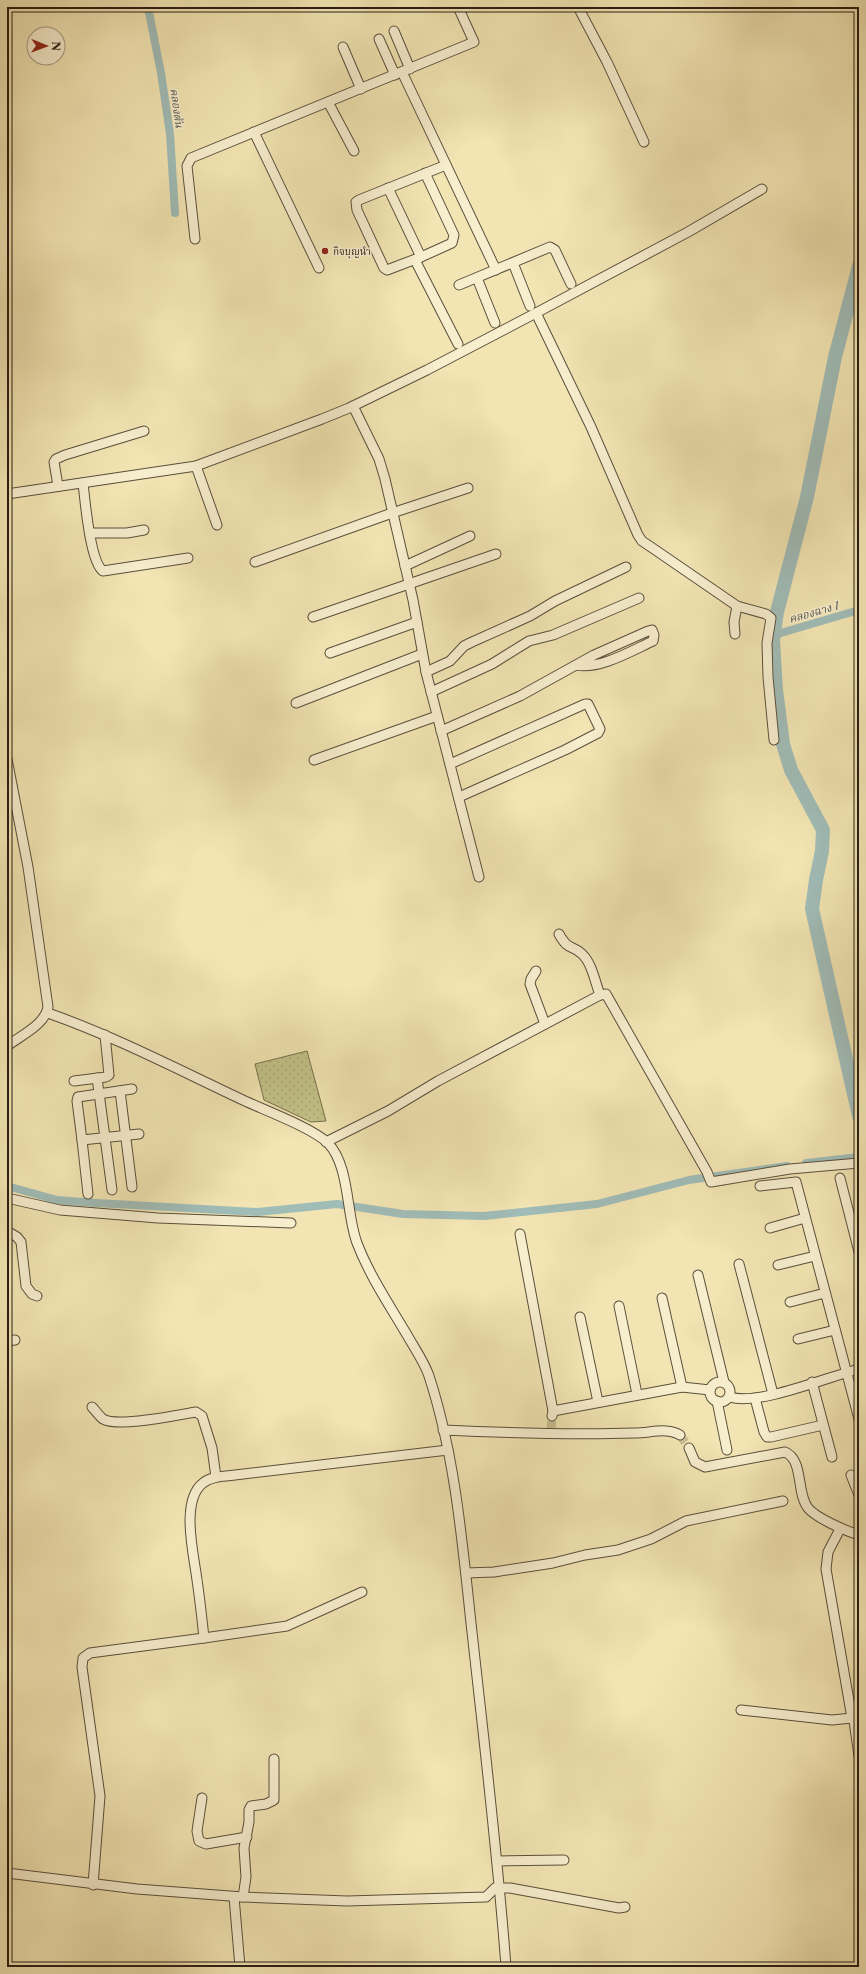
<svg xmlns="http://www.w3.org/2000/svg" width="866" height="1974" font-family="'Libre Caslon Text','Noto Serif Thai',serif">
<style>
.park{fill:url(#park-dots);stroke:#75704e}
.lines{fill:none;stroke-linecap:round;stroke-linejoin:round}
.canal{stroke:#a0bcb7;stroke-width:8}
.river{stroke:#a0bcb7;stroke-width:14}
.minor-tunnel{stroke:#cabd93;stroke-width:9;stroke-dasharray:9 4.5;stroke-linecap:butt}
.minor-casing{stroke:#5a4f3c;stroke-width:11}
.minor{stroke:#f7eece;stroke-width:9}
.poi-dot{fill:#8f2418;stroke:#f7eece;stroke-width:1.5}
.labels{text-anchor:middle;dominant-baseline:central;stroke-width:3;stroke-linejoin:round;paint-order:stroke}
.poi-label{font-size:10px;fill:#281d14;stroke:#f7eece;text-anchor:start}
.water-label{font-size:11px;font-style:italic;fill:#52554d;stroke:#f7eece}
</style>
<defs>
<pattern id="park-dots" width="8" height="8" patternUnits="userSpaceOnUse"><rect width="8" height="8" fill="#c2c288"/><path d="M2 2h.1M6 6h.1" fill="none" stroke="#a7a674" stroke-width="1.8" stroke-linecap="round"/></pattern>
</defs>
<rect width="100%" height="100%" fill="#f2e5b3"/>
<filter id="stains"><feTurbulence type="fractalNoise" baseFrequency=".005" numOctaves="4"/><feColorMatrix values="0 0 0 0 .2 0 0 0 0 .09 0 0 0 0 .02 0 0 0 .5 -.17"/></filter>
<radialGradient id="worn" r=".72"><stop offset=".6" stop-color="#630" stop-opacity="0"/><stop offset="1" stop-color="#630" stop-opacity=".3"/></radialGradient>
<path class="park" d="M307 1051 326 1121 311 1122 264 1100 255 1064Z"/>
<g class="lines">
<g class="canal">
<path d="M148 7 161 73 170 134 175 213"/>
<path d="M774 635 859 610"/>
<path d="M806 1163 859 1157"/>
<path d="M7 1186 57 1200 96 1203 258 1212 337 1204 403 1214 484 1216 597 1204 689 1180 787 1166"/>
</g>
<path class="river" d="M859 266 835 357 807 497 777 612 773 640 776 690 783 744 791 770 823 830 822 851 816 880 812 909 859 1116"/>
<g class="minor-tunnel">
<path d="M551 1430 552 1416"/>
<path d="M680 1435 689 1448"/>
</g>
<defs>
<g id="minor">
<path d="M578 7 607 62 644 142"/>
<path d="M394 31 410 69"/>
<path d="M379 39 395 75"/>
<path d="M343 47 361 89"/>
<path d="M402 72 496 270"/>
<path d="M328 102 354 151"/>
<path d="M254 132 319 268"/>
<path d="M425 173 454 235 452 243 421 257 387 270 384 268 357 210 356 202 359 200 446 165"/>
<path d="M388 188 421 257"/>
<path d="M195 239 187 166 191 158 474 42 458 7"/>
<path d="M415 260 458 344"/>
<path d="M513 263 530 306"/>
<path d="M477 278 495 323"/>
<path d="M459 285 550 247 555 250 571 284"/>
<path d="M536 313 591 427 638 535 642 541 651 547 737 606 734 622 735 634"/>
<path d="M353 406 379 459 385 479 413 600 426 672 479 877"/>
<path d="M196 466 217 525"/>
<path d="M83 483C85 500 90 562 103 571L188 558"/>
<path d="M58 486 54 462 56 459 65 455 144 431"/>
<path d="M7 494 196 466 322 419 349 408 427 370 536 313 688 232 762 189"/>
<path d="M90 533H127L144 530"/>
<path d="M255 562 392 513 468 488"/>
<path d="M405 566 470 536"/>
<path d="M737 606 766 614 771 618 767 643 768 677 774 740"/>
<path d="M313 617 496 554"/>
<path d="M330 653 417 622"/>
<path d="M426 672 450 661 464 646 472 642 530 616 555 601 626 567"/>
<path d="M431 692 492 664 529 641 553 635 639 598"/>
<path d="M296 703 422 654"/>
<path d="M441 731 520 696 594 655 648 631 652 630 654 635 653 641C631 651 599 670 576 665"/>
<path d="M7 759 28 867 48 1007C45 1025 20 1036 7 1046"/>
<path d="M314 760 437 716"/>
<path d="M450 764 585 704H588L600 729 598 733 565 750 459 797"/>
<path d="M559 934C569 952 572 944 582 954 592 963 595 982 600 995"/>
<path d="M536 971 531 979 530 984 545 1024"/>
<path d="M48 1013C116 1037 179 1070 245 1101 267 1111 312 1128 328 1143 350 1166 346 1214 357 1243 370 1277 392 1309 410 1340 417 1352 425 1364 429 1376 457 1462 463 1553 473 1641 485 1750 498 1858 506 1967"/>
<path d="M97 1078 112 1190"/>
<path d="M74 1081 106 1077 109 1075 105 1035"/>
<path d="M132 1089 78 1097 77 1101 82 1140 139 1134"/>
<path d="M120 1091 132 1187"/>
<path d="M82 1140 88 1194"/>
<path d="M326 1142 388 1111 438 1081 600 995 606 994 707 1172 711 1182 790 1169 859 1163"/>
<path d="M840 1178 859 1252"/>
<path d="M760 1186 796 1182 859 1419"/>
<path d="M7 1198 60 1210 158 1218 291 1223"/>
<path d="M770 1228 805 1218"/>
<path d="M7 1231 17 1237 21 1242 26 1286 32 1294 37 1296"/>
<path d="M520 1234 553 1411 552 1416"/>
<path d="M739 1264 773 1394"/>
<path d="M778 1265 815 1256"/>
<path d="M698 1275 724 1382"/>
<path d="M662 1298 682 1387"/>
<path d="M790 1302 825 1293"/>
<path d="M619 1306 637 1394"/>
<path d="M580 1317 598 1402"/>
<path d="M798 1339 835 1330"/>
<path d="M7 1341 15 1340"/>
<circle cx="720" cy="1392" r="10"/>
<path d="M812 1382 832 1457"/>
<path d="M730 1397C759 1406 827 1377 859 1369"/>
<path d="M755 1398 764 1432 767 1437H771L823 1425"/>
<path d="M717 1401 727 1450"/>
<path d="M92 1407C96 1411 99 1416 103 1419 118 1428 177 1415 196 1412L202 1416 212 1448 216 1477"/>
<path d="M553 1411 682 1387 710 1390"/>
<path d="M443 1430C508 1433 571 1435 635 1433 650 1433 668 1427 680 1435"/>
<path d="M689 1448 695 1462 705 1467 785 1452C804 1460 796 1493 808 1508 816 1518 846 1531 859 1535"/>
<path d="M851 1475 859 1495"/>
<path d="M840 1529 828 1552 826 1569 852 1718 854 1721H859"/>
<path d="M466 1573 494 1572 553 1563 585 1555 618 1550 651 1539 686 1521 783 1501"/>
<path d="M204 1638 287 1626 362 1592"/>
<path d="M741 1710 832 1720 852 1718"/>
<path d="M854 1721 859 1756"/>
<path d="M202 1798 197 1831 199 1841 206 1844 247 1837"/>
<path d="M497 1861 564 1860"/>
<path d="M7 1873 137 1889 243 1897 347 1901 486 1897 495 1888H510L619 1908 625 1907"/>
<path d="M93 1885 100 1796 82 1667 83 1658 90 1653 204 1638C202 1619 200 1600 197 1580 194 1555 180 1501 203 1483 212 1476 225 1476 235 1475L448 1450"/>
<path d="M234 1897 240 1967"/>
<path d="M243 1897 246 1877 244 1848 249 1822V1810L251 1806 266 1804 274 1800V1759"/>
</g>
</defs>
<use href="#minor" class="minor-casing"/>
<use href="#minor" class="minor"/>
</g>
<circle class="poi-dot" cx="325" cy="251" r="4"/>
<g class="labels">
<g class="poi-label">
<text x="333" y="251">กิจบุญนำ</text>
</g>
<g class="water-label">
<text transform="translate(177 108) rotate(82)">คลองตัน</text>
<text transform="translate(814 612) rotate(-16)">คลองฉาง 1</text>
</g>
</g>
<rect width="866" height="1974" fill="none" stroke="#f2e5b3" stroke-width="24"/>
<rect x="8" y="8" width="850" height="1958" fill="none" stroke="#281d14" stroke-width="2"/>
<rect x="12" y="12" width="842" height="1950" fill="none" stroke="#281d14"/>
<g transform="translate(46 46) rotate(91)"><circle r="19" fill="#f7eece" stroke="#a49a84"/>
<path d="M0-3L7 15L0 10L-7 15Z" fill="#8f2418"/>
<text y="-6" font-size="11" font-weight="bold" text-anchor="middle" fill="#281d14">N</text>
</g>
<rect width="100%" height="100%" filter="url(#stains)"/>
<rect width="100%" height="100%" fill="url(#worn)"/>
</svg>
